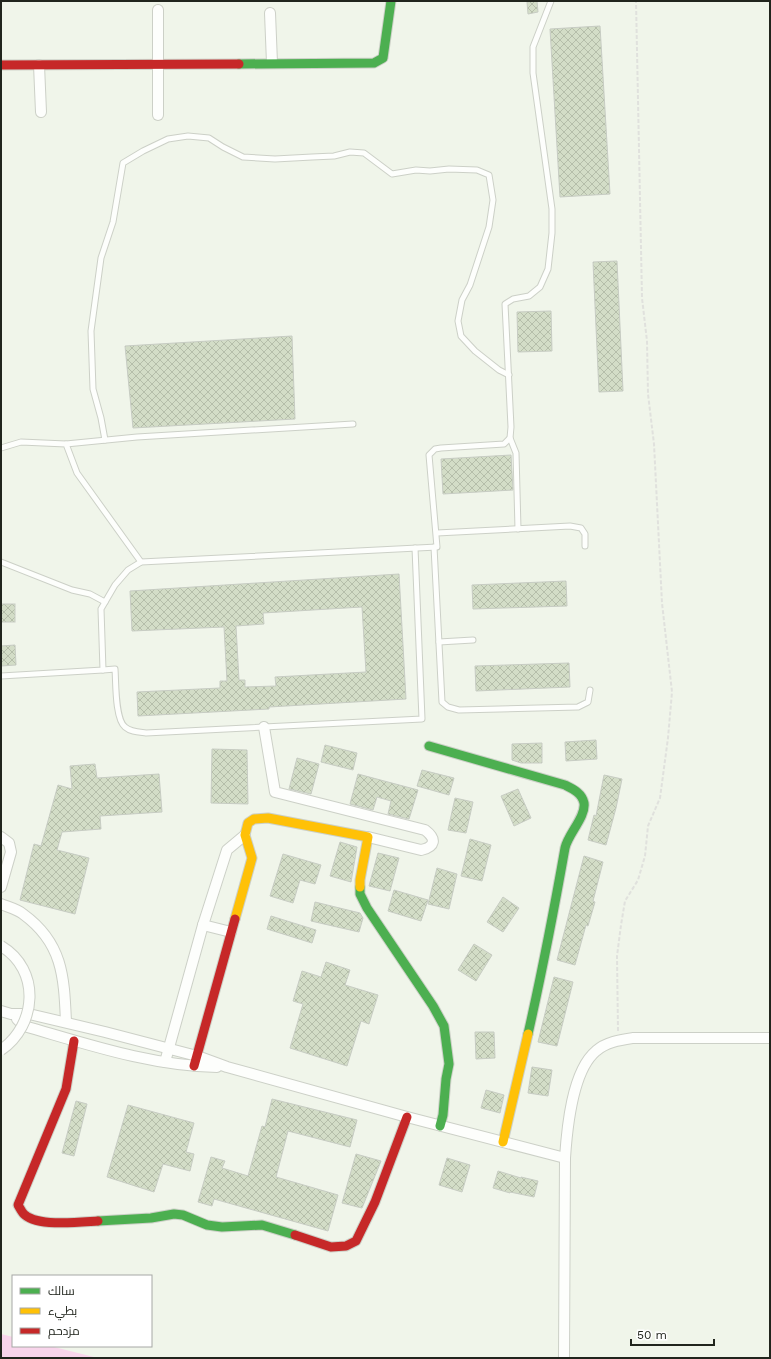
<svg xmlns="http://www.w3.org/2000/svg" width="771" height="1359" font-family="'Work Sans',Cairo,sans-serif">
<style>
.green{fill:#f8d5eb}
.building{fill:url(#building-cross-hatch);stroke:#c7ccc3;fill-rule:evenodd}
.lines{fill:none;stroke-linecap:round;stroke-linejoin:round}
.lane-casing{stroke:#ccd0c7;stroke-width:7}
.street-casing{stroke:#ccd0c7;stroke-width:12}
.fast-casing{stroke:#ccd0c7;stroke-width:11}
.slow-casing{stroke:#ccd0c7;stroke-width:11}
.jam-casing{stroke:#ccd0c7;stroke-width:11}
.path{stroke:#e0e1dd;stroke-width:2;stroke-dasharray:4 2;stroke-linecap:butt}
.lane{stroke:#fdfefc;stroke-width:5}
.street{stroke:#fdfefc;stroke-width:10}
.fast{stroke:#4caf50;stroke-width:9}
.slow{stroke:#ffc107;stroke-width:9}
.jam{stroke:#c62828;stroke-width:9}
.street-bridge-casing{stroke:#ccd0c7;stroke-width:12;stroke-linecap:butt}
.street-bridge{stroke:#fdfefc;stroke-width:10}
</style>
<defs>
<pattern id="building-cross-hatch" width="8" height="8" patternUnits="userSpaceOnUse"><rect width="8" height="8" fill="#d3ddc7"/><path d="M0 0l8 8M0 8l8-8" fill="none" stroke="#b5beaa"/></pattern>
</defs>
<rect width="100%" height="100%" fill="#f0f5ea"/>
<path class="green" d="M1 1334 13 1337V1346H50L98 1358H1Z"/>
<g class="building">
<path d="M537 1 538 12 528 14 527 2Z"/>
<path d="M600 26 610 194 560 197 550 29Z"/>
<path d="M617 261 623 391 599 392 593 262Z"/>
<path d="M551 311 552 351 518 352 517 312Z"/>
<path d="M292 336 295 419 133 428 125 346Z"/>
<path d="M511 455 513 490 443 494 441 459Z"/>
<path d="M399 574 406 699 269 707V709L138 716 137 692 220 688V681H227L224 627 132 631 130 591ZM362 607 366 672 275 677 276 686 245 687V680H239L236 626 264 624 263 613Z"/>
<path d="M566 581 567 606 473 609 472 585Z"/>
<rect x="1" y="604" width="14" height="18"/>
<path d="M15 645 16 665 1 666V646Z"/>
<path d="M569 663 570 687 476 691 475 666Z"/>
<path d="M596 740 597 759 566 761 565 742Z"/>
<path d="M542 743V763H521L512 760V744Z"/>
<path d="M325 745 357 753 353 770 321 762Z"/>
<path d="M212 749 247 750 248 804 211 803Z"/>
<path d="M297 758 319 764 311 794 289 789Z"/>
<path d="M95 764 97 778 159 774 162 812 100 816 101 829 62 832 57 850 89 858 75 914 20 900 34 844 41 846 58 785 72 789 70 766Z"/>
<path d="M422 770 454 778 449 795 417 786Z"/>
<path d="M358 774 418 790 409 819 388 814 391 801 377 797 373 810 350 804Z"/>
<path d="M604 775 622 779 616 808 606 845 588 840 594 815 596 816Z"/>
<path d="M518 789 531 818 514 826 501 796Z"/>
<path d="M455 798 473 802 466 833 448 830Z"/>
<path d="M470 839 491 845 482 881 461 876Z"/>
<path d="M340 842 357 847 351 882 330 876Z"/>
<path d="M378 853 399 858 390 891 369 886Z"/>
<path d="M283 854 321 865 315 884 300 880 293 903 270 896Z"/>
<path d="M584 856 603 862 593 901 595 902 588 926 586 925 575 965 557 960Z"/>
<path d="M437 868 457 874 449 909 428 904Z"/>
<path d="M394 890 428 900 421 921 388 911Z"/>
<path d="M503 897 519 908 503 932 487 922Z"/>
<path d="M315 902 360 913 363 918 359 932 311 921Z"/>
<path d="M271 916 316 930 312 943 267 929Z"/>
<path d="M474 944 492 955 476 981 458 970Z"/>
<path d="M326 962 350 970 345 985 378 995 369 1024 361 1021 347 1066 290 1048 303 1004 293 1001 302 971 321 977Z"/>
<path d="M554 977 573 982 557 1046 538 1042Z"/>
<path d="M475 1032H494L495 1058 476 1059Z"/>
<path d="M532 1067 552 1070 548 1096 528 1093Z"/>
<path d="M486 1090 504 1095 500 1113 481 1108Z"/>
<path d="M272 1099 357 1120 350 1147 288 1131 276 1177 338 1195 328 1231 214 1199 212 1206 198 1202 211 1157 225 1161 222 1168 248 1176 262 1126 265 1127Z"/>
<path d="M76 1101 87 1104 74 1156 62 1153Z"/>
<path d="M128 1105 194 1123 186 1152 194 1154 190 1171 163 1164 154 1192 107 1177Z"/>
<path d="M356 1154 381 1161 362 1208 342 1203Z"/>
<path d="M447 1158 470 1165 462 1192 439 1185Z"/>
<path d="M498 1171 521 1178V1177L538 1181 534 1197 510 1192V1193L493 1188Z"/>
</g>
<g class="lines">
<defs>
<g id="lane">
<path d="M510 438 516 453 518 529"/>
<path d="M105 440 101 418 93 389 91 331 101 258 113 222 123 163 143 151 168 139 188 136 209 138 223 147 243 157 275 159 312 157 334 156 350 152 364 153 392 174 416 170 430 171 449 169 477 170 489 175 493 200 489 227 470 285 462 300 458 321 461 336 475 351 499 370 509 375"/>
<path d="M66 444 137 437 353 424"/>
<path d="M1 448 21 442 66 444 77 473 141 562"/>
<path d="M437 533 570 526 581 528 585 534V546"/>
<path d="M434 547 442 702 448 707 459 710 578 707 588 702 590 690"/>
<path d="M1 562 72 590 90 594 105 602"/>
<path d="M439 642 473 640"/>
<path d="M103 670 115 669C116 683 115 719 125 727 131 732 138 732 146 733L422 719 415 548"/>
<path d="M1 676 103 670 101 609 115 585 128 570 141 562 437 547 429 455 435 449 441 448 504 444 510 438 511 427 505 304 513 299 529 296 540 287 548 269 552 233V209L533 73V47L551 1"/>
</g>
<g id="street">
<path d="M158 10V115"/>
<path d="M270 13 272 63"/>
<path d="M39 65 41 112"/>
<path d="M264 727 275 792 425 830C437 839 435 847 421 850L368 837"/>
<path d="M1 837 9 843 11 852 1 887"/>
<path d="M1 904C8 907 17 909 23 914 63 943 64 977 66 1022"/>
<path d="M203 925 231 932"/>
<path d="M1 1011 11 1014H29L105 1032 197 1056 227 1067 407 1117 565 1158"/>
<path d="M17 1019 24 1026C87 1044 151 1066 217 1067"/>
<path d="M165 1062 203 925 227 850 245 835"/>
<path d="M564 1358 565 1158C567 1128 572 1071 596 1051 606 1042 620 1040 633 1038H770"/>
</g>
<g id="fast">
<path d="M239 64 374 63 383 58 391 1"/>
<path d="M429 746 565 785C573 789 582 793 584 803 586 817 568 834 565 848 554 910 542 972 528 1034"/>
<path d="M360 887V894L367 908 433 1006 444 1026 449 1064 446 1079 443 1115 440 1126"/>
<path d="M98 1221 151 1218 174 1214 183 1215 207 1225 222 1227 262 1225 295 1235"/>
</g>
<g id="slow">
<path d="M235 919 252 858 245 835 248 823 254 819 268 818 368 837 360 880V887"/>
<path d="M503 1142 528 1034"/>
</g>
<g id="jam">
<path d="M1 65 239 64"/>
<path d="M74 1041 66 1089 18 1205C20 1208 22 1213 25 1215 39 1227 81 1222 98 1221"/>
<path d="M194 1066 235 919"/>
<path d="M295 1235 331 1247 346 1246 356 1241 375 1202 407 1117"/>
</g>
</defs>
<use href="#lane" class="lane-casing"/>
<use href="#street" class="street-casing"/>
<use href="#fast" class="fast-casing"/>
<use href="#slow" class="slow-casing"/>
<use href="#jam" class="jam-casing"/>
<path class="path" d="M618 1031 617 956 621 925 625 901 638 880 645 856 648 826 660 798 668 738 672 692 662 603 654 444 648 394 647 341 642 298 636 1"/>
<use href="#lane" class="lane"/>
<use href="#street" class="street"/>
<use href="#fast" class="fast"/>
<use href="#slow" class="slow"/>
<use href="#jam" class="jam"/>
<defs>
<path id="street-bridge" d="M1 946C41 970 37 1025 1 1050"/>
</defs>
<use href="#street-bridge" class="street-bridge-casing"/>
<use href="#street-bridge" class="street-bridge"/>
</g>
<rect width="771" height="1359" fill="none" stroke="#21251d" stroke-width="4"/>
<rect x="12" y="1275" width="140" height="72" fill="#ffffff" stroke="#a6a8a5"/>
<rect x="20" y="1288" width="20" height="6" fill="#4caf50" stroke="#a6a8a5"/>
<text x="48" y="1295" font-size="12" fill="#21251d">سالك</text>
<rect x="20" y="1308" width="20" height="6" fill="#ffc107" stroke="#a6a8a5"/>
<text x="48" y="1315" font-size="12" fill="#21251d">بطيء</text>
<rect x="20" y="1328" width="20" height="6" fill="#c62828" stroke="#a6a8a5"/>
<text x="48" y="1335" font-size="12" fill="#21251d">مزدحم</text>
<path d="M631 1339v6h83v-6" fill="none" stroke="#21251d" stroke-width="2"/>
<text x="637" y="1339" font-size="12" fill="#21251d" stroke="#ffffff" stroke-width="3" paint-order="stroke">50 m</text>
</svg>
